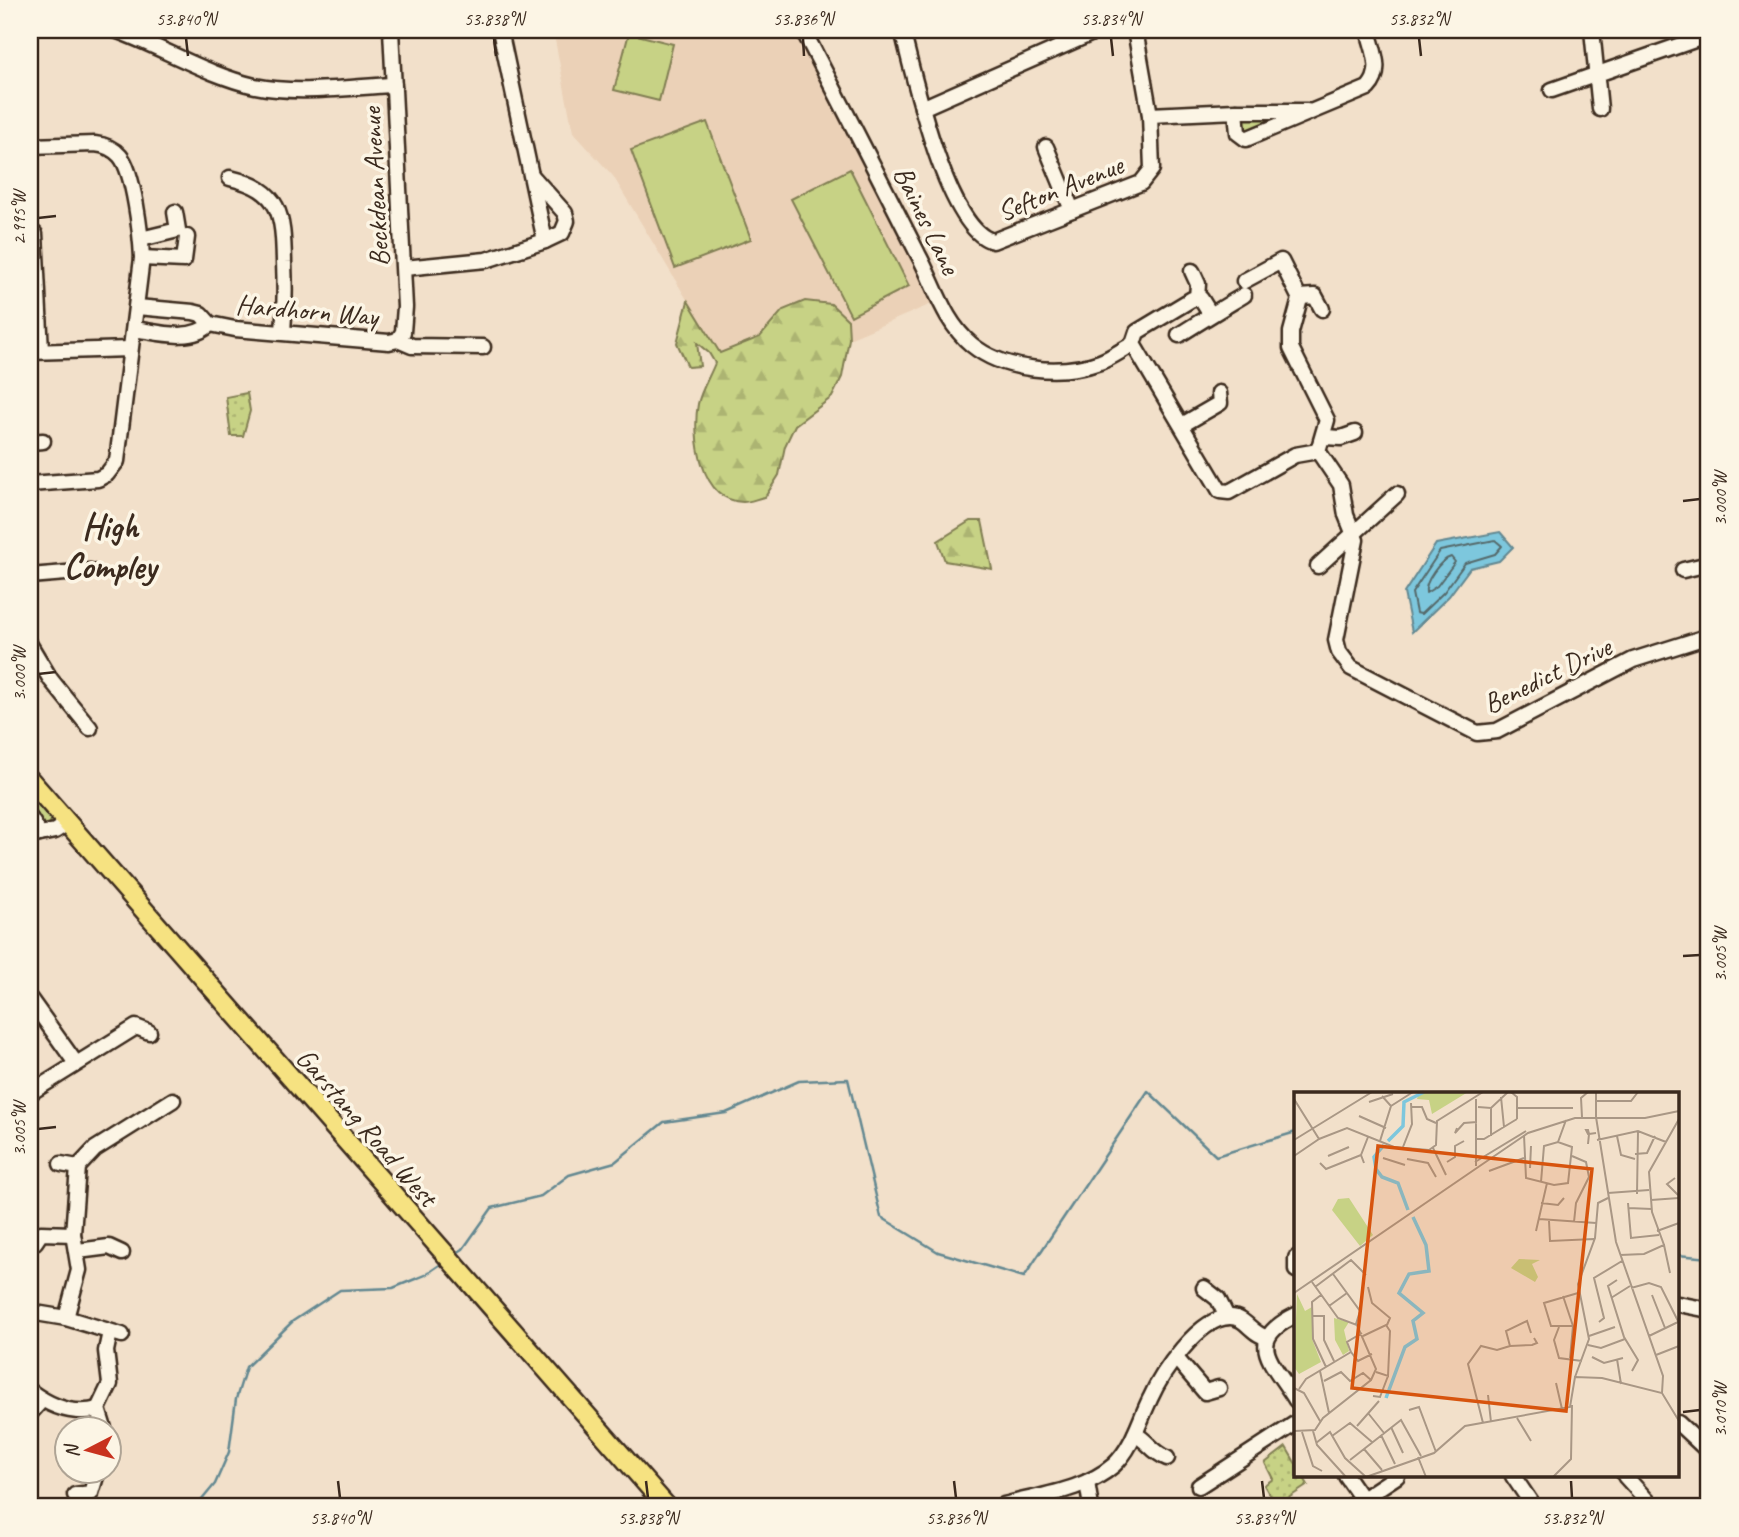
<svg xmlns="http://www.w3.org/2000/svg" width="1739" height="1537" font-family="Caveat,sans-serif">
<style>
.built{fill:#ebd1b7}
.grass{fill:url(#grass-tufts);stroke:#817e52;stroke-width:2}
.forest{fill:url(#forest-firs);stroke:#817e52;stroke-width:2}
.park{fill:url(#park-dots);stroke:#817e52;stroke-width:2}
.garden{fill:#c7d285;stroke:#817e52;stroke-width:2}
.water{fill:#7dc7dd;stroke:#638891;stroke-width:2}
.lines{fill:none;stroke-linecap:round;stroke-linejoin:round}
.shore{stroke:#55696a;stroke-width:2}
.stream{stroke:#638891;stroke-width:2.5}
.minor-casing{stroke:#3b2a1e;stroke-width:19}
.major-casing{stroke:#3b2a1e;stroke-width:23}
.minor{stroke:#fcf5e5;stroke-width:14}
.major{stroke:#f6e281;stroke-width:18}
.ticks{fill:none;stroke:#3b2a1e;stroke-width:2.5}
.labels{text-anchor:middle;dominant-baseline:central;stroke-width:7;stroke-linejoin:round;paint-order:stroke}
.street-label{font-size:28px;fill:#3b2a1e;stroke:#fcf5e5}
.district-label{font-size:35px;font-weight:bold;fill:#3b2a1e;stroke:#fcf5e5}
.inset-river{fill:none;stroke:#7dc7dd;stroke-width:3.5}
.inset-road{fill:none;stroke:#a99785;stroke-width:2}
.view{fill:#d7540e;fill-opacity:0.15;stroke:#d7540e;stroke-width:3.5}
.inset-edge{fill:none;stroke:#3b2a1e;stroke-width:3.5}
.neatline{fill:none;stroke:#3b2a1e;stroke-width:2.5}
.ticks-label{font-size:18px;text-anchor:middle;fill:#3b2a1e}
</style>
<defs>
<pattern id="grass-tufts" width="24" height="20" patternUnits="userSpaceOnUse" patternTransform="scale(1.75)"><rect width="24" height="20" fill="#c7d285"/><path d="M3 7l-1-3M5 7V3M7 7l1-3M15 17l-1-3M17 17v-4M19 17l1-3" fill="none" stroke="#acb472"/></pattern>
<pattern id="forest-firs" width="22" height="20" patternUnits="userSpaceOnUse" patternTransform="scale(1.75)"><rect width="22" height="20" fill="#c7d285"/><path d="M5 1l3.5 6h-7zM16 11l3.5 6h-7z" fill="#acb472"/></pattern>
<pattern id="park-dots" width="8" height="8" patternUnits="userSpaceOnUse" patternTransform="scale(1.75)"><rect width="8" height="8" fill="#c7d285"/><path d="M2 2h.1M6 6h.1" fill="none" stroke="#acb472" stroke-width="1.8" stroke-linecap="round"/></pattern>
</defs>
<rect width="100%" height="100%" fill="#f2e0ca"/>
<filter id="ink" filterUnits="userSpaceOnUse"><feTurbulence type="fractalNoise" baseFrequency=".0143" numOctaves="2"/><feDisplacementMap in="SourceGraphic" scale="14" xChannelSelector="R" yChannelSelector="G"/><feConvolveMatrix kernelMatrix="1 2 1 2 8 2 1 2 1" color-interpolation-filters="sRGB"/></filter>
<g filter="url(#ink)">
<path class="built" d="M553 30H798L934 303 849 339 848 320 832 304 805 301 783 310 760 337 719 353 613 176 573 132Z"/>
<g class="grass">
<path d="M1292 110 1246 139 1236 111Z"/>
<path d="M30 792 52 819 47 828 30 812Z"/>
</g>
<g class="forest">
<path d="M688 301 720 353 760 337 783 310 805 301 831 304 848 320 849 339 842 377 832 397 795 425 785 446 779 475 765 497C758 498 750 502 743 502 700 501 692 435 698 404 701 390 710 376 715 363L709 353 697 343 700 366 688 367 677 343Z"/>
<path d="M970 521H982L992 569 945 561 938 541Z"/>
</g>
<g class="park">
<path d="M247 393 250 411 243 436H231L226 397Z"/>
<path d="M1286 1447 1296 1464V1476H1303L1308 1485 1276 1506 1264 1485 1273 1479 1265 1463Z"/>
</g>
<g class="garden">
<path d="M629 33 673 44 659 101 614 90Z"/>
<path d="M707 122 751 239 675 268 631 150Z"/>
<path d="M850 169 909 286 851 316 791 199Z"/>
</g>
<path class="water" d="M1500 532 1513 547 1499 561 1470 568 1449 596 1412 632 1404 593 1436 544Z"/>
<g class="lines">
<g class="shore">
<path d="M1495 540 1502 546 1495 554 1465 563 1444 592 1421 614 1416 613 1412 593 1440 551Z"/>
<path d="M1451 557 1455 562 1437 586 1426 593C1424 582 1440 560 1451 557Z"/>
</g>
<g class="stream">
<path d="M455 1254 463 1249 492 1208 541 1196 569 1175 615 1162 664 1122 726 1113 799 1081 848 1079 881 1217 938 1252 1024 1277 1148 1091 1216 1156 1296 1132"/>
<path d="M1678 1255 1709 1258"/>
<path d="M196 1507 215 1484 229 1452 236 1399 246 1367 293 1321 340 1290 393 1288 425 1275 444 1262"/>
</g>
<defs>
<g id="minor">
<path d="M115 30C160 46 209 76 255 86 299 95 349 87 394 85"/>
<path d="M391 30 405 307 403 332 398 340"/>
<path d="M803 30C842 104 880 179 918 254 935 285 943 321 972 345 1004 371 1061 376 1100 362 1111 358 1122 350 1133 344"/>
<path d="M902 30C913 73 947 231 993 241L1141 183 1152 169 1150 115 1135 30"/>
<path d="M1592 30 1600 109"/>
<path d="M1552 90 1709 35"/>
<path d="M922 108 1099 30"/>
<path d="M1236 111H1307"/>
<path d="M1150 115 1236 111 1238 133 1246 139 1368 88C1384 71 1373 51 1368 30"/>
<path d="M30 146 95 144C105 145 113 148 120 156 134 172 141 236 142 258L117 461 107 474 98 479 30 484"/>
<path d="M1046 147 1072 210"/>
<path d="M532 176 565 213 567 221 562 233 545 241"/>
<path d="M230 178C281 190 283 214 284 262 285 285 285 308 283 332"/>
<path d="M35 234 41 351"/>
<path d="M141 239 178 230 175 212"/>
<path d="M142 258 184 260 187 237"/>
<path d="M404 268 486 260 545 241 500 30"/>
<path d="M1192 271 1198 284 1197 298"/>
<path d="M1244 281 1281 261 1300 299 1291 332V348L1327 420 1318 451"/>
<path d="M1300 297 1315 296 1322 309"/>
<path d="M137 307 193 312 201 314 210 324 235 329 389 342 398 340"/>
<path d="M1209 312 1201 299H1192L1137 332 1133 344 1220 491 1229 492 1295 455 1318 451 1341 485 1346 515 1356 540 1336 640 1339 652 1351 668 1477 733 1497 731 1633 660 1709 636"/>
<path d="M134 329C157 332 191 343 210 324"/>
<path d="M1179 335C1201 321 1221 309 1244 295"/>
<path d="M398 340 412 346 483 347"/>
<path d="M30 352 130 349"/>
<path d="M1182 425 1220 403 1219 393"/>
<path d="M1325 437 1341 438 1355 433"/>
<path d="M30 442 43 441"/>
<path d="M1318 566 1397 494"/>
<path d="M1683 570 1709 564"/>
<path d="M30 576 90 571"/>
<path d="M30 645 51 680 90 728"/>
<path d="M30 818 40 834"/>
<path d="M30 836 55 831 66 824"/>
<path d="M30 999 75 1062"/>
<path d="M30 1093 136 1027 149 1032"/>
<path d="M61 1164 78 1167"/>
<path d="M35 1242 41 1233 73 1234"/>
<path d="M78 1251 109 1247 122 1253"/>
<path d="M1296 1258V1270"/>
<path d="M1204 1288 1218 1299 1227 1317"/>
<path d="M1678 1304 1709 1310"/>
<path d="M30 1308 36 1313 66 1318 122 1335"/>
<path d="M1296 1315C1243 1341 1272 1361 1296 1400"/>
<path d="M66 1318 79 1270 73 1234 78 1167 95 1149 173 1100"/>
<path d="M1176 1358 1205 1392 1219 1388"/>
<path d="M30 1391C50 1406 73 1416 98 1409"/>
<path d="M31 1412 42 1400"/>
<path d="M1678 1423 1709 1452"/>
<path d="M104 1428 98 1409 110 1384 106 1351 110 1332"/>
<path d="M1135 1434C1148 1441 1153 1453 1167 1458"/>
<path d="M1346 1476 1362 1499"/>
<path d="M1513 1476 1534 1507"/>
<path d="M1625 1476 1653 1507"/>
<path d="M1087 1482 1091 1507"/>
<path d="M1199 1486 1296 1423"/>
<path d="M75 1495 91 1493 98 1470"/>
<path d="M1004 1505C1041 1495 1084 1491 1114 1465 1133 1447 1139 1421 1150 1399 1161 1374 1199 1317 1230 1317 1246 1317 1251 1334 1266 1337"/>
<path d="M1350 1507 1397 1476"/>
</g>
<path id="major" d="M30 780 667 1507"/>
</defs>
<use href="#minor" class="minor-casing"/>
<use href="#major" class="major-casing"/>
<use href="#minor" class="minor"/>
<use href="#major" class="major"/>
</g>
</g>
<path class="ticks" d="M186 38 188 56M494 38 496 56M803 38 804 56M1111 38 1113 56M1419 38 1421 56M38 218 56 216M1683 501 1700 499M38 674 56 672M1683 956 1700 955M38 1129 56 1127M1683 1412 1700 1410M338 1481 340 1498M646 1481 648 1498M954 1481 956 1498M1262 1481 1264 1498M1571 1481 1572 1498"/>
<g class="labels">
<g class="street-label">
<text transform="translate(375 187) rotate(-93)">Beckdean Avenue</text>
<text transform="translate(1060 188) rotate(-22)">Sefton Avenue</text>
<text transform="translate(927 220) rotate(64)">Baines Lane</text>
<text transform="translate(307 310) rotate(5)">Hardhorn Way</text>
<text transform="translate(1547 675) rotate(-26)">Benedict Drive</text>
<text transform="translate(367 1127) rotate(49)">Garstang Road West</text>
</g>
<g class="district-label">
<text x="110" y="526">High<tspan x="110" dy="40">Compley</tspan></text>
</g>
</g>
<g transform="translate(1294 1092)">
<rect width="385" height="385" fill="#f2e0ca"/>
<path d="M40 226 55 230 50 238 55 259 49 263 41 248Z" fill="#c7d285"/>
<path d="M225 167 246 168 238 172 244 185 241 190 217 176Z" fill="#c7d285"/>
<path d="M125 0H174L138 22 135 8 123 7ZM55 106 79 143 66 154 38 118 44 107ZM3 202 11 219 18 215V247L27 270 5 282 0 275Z" fill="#c7d285"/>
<path class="inset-river" d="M94 49 109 34 110 10 130 0M90 53 80 65 82 77 88 85 104 91 114 118M92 306 111 255 123 247 119 229 129 221 105 201 115 182 135 179 132 153 119 125"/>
<path class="inset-road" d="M217 0 223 5V27M302 0V25M207 5 210 35M0 7 25 47 0 64M182 7V74M302 9H337L344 0M75 10 99 2M97 14 119 0M118 15H128L133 27 142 31M184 15 197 16 214 0M197 16V44M223 16H279M65 24 92 36M288 25 287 6 294 0M302 25 322 150 369 284 368 301M163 36 161 41 170 31 183 30M230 43 232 86 260 93 274 91 278 55 264 50 250 54 247 90M323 44 327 63 341 67M25 47 53 36 100 55 135 58 142 53 143 29 189 0M182 47H190L223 27M0 48 78 0M303 48 344 39 372 50M86 49 97 14 88 4M264 50 272 28M294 52 295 42 294 38H292L294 42H295L302 41M109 55 118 32 117 11M139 56 152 83M341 62 353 61 361 44M34 64 55 55M278 64 292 70 295 85 282 111 280 130M89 66 111 73M113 67 134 71 142 85M153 70 161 65V54L170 49M181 70 232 39M26 71 32 77 67 63M70 71 67 63 74 45M236 76 237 54M195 79 230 66M381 86 373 92 384 103M314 101 355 98M343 102 344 39M357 108 385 106M247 111 264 113 270 106M334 111 337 146 365 143M334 116 358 117M245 127 302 131M255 129 256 149 300 147M242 139 253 91M363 139 385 131M370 153 376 181M326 163 350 162 370 153 358 120 355 80 385 27M39 182 66 219 62 232M323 188 314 194 330 245 344 268 338 279M21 195 57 168 72 183M74 195 78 211 96 226 93 233M337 196 355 191 367 195 385 231M0 201 234 41 281 26H351L385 19M27 203 18 210 19 247 32 275M358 203 371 236M269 204 279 234 276 266M317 206 336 194M35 214 53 201M19 224H30V248L40 269M305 230 310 226 300 186 328 169M279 234H257L250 211 284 201M265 235 260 248 265 266 288 269M68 241 53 250 57 260 64 269 78 262M69 244 92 233 96 239 94 284 82 280M295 244 321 235M355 244 384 230M294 253 307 256 331 247M216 254 238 253 243 251 240 246M362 263 385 254M298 265 310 271 329 266M323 267 327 292M26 279 35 321M281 285 295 247 284 192 301 146 304 111 314 106M30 289 47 280 56 289 69 281 77 288M262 291 268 317M0 296 10 301 26 329M5 297 12 287 57 260M194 303 197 330M79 304 86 305 94 284M115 318 125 315 142 360M74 321 90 341M223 326 237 349M189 331 174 272 187 254 203 258 216 254 212 239 233 229 237 241M63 334 85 309M97 335 109 361M0 339 21 338 29 326 77 288 82 277 63 233 44 226 18 190M19 339 23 353 52 385M8 340 19 374 28 379M87 343 101 372M38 344 56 331 78 350M22 351 36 340 51 366 72 385M70 357 88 378M124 365 132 385M56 368 107 328 127 364M72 385 140 361 171 334 276 315 281 285 308 286 368 301 385 329M259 385 277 367 278 313"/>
<path class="view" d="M84 54 298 77 272 319 58 296Z"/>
<rect width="385" height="385" class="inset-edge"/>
</g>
<rect width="1739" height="1537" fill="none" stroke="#fcf5e5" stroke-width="77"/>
<g transform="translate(88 1450) rotate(264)"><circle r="33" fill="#fcf5e5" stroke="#afa495" stroke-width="2"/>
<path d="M0-5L12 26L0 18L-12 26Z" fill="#c8321e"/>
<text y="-10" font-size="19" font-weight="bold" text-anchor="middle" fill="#3b2a1e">N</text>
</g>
<rect x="38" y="38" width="1662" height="1460" class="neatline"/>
<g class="ticks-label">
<text x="186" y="25">53.840°N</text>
<text x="494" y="25">53.838°N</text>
<text x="803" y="25">53.836°N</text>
<text x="1111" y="25">53.834°N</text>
<text x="1419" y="25">53.832°N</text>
<text transform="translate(19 218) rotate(-90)" y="6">2.995°W</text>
<text transform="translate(1720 499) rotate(-90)" y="6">3.000°W</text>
<text transform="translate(19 674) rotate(-90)" y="6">3.000°W</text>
<text transform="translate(1720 955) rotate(-90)" y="6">3.005°W</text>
<text transform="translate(19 1129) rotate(-90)" y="6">3.005°W</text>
<text transform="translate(1720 1410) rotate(-90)" y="6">3.010°W</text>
<text x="340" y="1524">53.840°N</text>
<text x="648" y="1524">53.838°N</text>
<text x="956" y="1524">53.836°N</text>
<text x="1264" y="1524">53.834°N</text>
<text x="1572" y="1524">53.832°N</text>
</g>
</svg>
